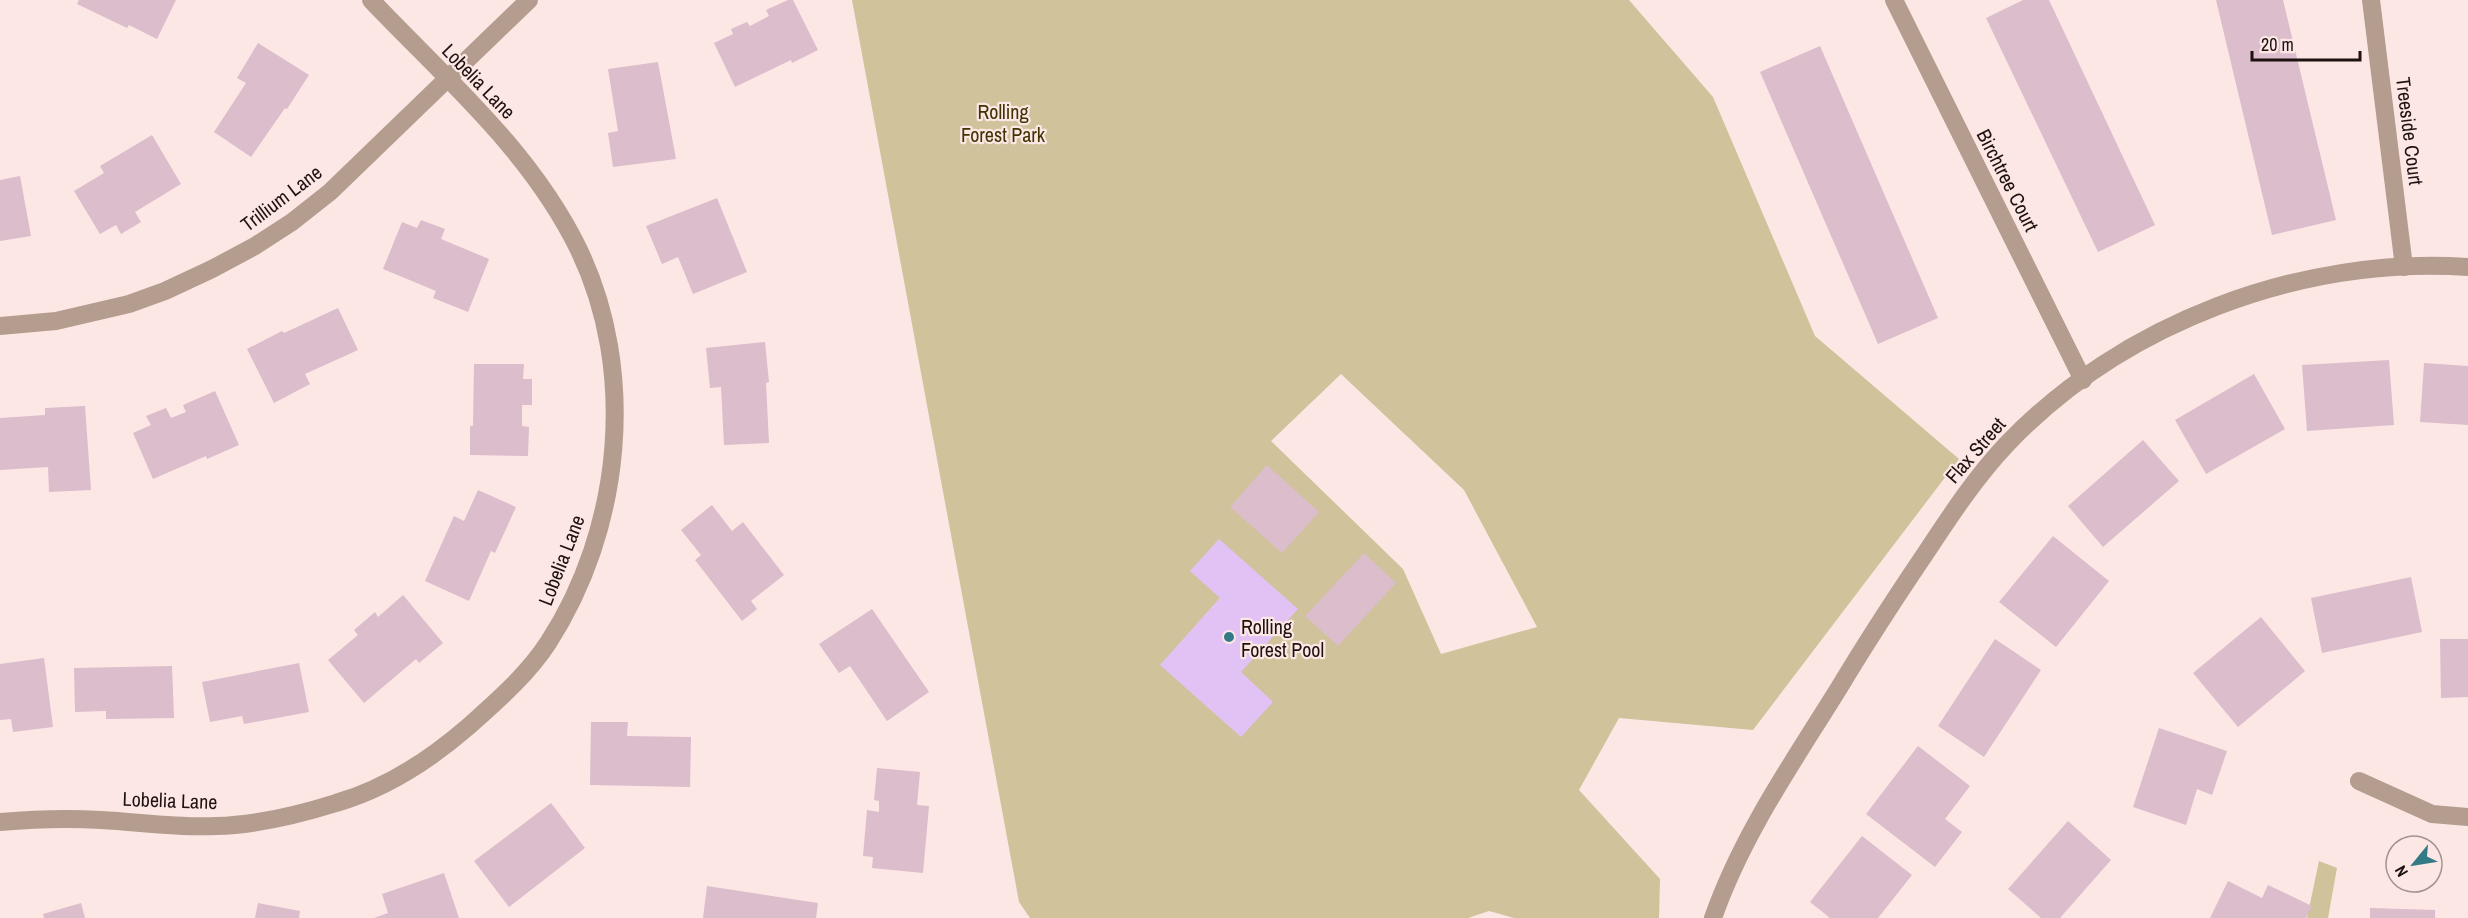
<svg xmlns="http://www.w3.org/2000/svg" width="2468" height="918" font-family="'Archivo Narrow',sans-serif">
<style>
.green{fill:#d0c29a;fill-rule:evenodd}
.water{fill:#e2c2f5}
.building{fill:#dbbdcb}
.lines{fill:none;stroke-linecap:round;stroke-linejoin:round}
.minor{stroke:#b49d8e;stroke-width:18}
.poi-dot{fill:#347a86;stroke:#fce7e5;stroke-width:2}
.labels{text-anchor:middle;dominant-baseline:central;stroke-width:4.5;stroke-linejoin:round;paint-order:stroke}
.street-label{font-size:20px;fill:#1e1211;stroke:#fce7e5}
.park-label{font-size:20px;fill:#413202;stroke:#fce7e5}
.poi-label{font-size:20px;fill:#1e1211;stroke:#fce7e5;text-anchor:start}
</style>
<rect width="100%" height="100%" fill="#fce7e5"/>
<g class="green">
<path d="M852 0H1629L1713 97 1815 336 1959 459 1753 730 1619 718 1579 790 1660 879 1659 918H1514L1489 911 1468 918H1030L1019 902ZM1341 374 1464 490 1537 627 1441 654 1403 569 1271 441ZM1220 598 1241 673 1161 665Z"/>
<path d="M2319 861 2337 868 2328 918H2307Z"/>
</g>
<path class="water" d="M1219 539 1298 609 1241 672 1273 702 1241 737 1160 665 1220 598 1190 571Z"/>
<g class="building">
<path d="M79 0H176L157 39 129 25 127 28 77 4Z"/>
<path d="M788 0H793L818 50 792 63 791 60 735 87 714 43 733 34 731 29 747 22 750 26 769 16 766 10Z"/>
<path d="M2023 0H2049L2155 225 2098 252 1986 18Z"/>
<path d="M2216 0H2283L2336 220 2272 235Z"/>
<path d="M258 43 309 75 287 109 285 108 251 157 214 132 246 83 237 78Z"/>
<path d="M1820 46 1938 318 1878 344 1760 72Z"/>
<path d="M658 62 676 159 613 167 608 133 618 131 608 69Z"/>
<path d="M152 135 181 184 135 212 141 222 121 234 116 225 100 234 74 191 104 173 100 166Z"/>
<path d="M20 176 31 236 0 241V180Z"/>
<path d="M717 198 747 272 693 294 678 257 662 264 646 226Z"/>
<path d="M421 220 445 229 441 239 489 259 468 312 433 298 436 291 383 269 402 222 417 228Z"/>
<path d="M338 308 358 350 305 374 310 384 274 403 247 349 282 331 284 333Z"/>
<path d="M765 342 769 382 766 383 769 443 724 445 721 387 710 388 706 348Z"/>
<path d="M2389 360 2394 425 2307 431 2302 365Z"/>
<path d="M2424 363 2468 366V425L2420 422Z"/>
<path d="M474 364H524L523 379H532V405H522V426L529 427 528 456 470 455V426H473Z"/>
<path d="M2254 374 2285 429 2206 474 2175 420Z"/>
<path d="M215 391 239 445 207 459 206 456 153 479 133 433 151 425 146 416 166 408 171 418 186 412 183 405Z"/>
<path d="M85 406 91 490 49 492 48 467 0 470V418L45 415V408Z"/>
<path d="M2143 440 2179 481 2103 547 2068 506Z"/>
<path d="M1267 465 1319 512 1282 553 1230 507Z"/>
<path d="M478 490 516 507 495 553 491 551 469 601 425 581 454 516 464 521Z"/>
<path d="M712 505 732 531 743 522 784 575 751 601 757 609 742 621 695 560 701 555 681 530Z"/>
<path d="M2053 536 2109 581 2056 647 1999 602Z"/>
<path d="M1364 553 1396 583 1338 646 1305 616Z"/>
<path d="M2411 577 2422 632 2322 653 2311 598Z"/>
<path d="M403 595 443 643 419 663 416 659 364 703 328 660 358 635 354 630 375 612 378 617Z"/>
<path d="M872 609 929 692 887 721 850 666 839 673 819 644Z"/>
<path d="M2261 617 2305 671 2238 727 2193 673Z"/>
<path d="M1995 639 2041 670 1984 757 1938 726Z"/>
<path d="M2440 639H2468V697L2441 698Z"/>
<path d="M44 658 53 727 13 732 11 719 0 720V664Z"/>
<path d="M299 663 309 712 244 724 242 716 210 722 202 682Z"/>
<path d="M172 666 174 718 106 719V711L75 712 74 668Z"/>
<path d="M591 722H628L627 736 691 737 690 787 590 785Z"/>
<path d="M2159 728 2227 751 2212 795 2197 789 2186 825 2133 807Z"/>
<path d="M1918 746 1970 786 1945 819 1962 832 1935 867 1866 814Z"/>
<path d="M877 768 920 772 917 805 929 806 923 873 872 868 873 857 863 856 867 810 879 812V801L874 800Z"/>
<path d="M551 803 585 848 509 907 474 861Z"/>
<path d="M2068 821 2111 860 2060 918H2041L2008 889Z"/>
<path d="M1862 836 1912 875 1878 918H1830L1810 902Z"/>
<path d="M444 873 459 918H374L388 913 382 894Z"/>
<path d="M2228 881 2262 898 2268 885 2312 906 2306 918H2210Z"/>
<path d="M707 886 818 903 816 918H703Z"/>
<path d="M81 903 85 918H44L43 914Z"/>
<path d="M258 903 300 911 299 918H255Z"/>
<path d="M2370 908 2435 910V918H2370Z"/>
</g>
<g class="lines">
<g class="minor">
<path d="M1894 0 2083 380"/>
<path d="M2371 0 2404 267"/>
<path d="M0 326 56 321 129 304 165 291 212 269 255 246 292 222 330 192 529 0"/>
<path d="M2359 781 2432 814 2468 817"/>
<path d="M0 822C34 819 68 818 101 820 140 822 178 828 216 826 256 825 298 815 336 803 385 789 431 759 469 726 498 700 527 675 548 643 622 529 638 371 578 248 530 150 445 78 371 0"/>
<path d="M1713 918C1742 835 1793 762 1839 688 1866 643 1894 600 1923 557 1949 518 1974 479 2006 445 2122 323 2300 256 2468 267"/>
</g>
</g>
<circle class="poi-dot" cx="1229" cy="637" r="6"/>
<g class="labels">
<g class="street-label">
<text transform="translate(479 81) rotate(46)">Lobelia Lane</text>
<text transform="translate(2410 131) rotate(83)">Treeside Court</text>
<text transform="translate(2008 180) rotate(63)">Birchtree Court</text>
<text transform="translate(281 198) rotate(-37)">Trillium Lane</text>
<text transform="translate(1975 450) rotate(-49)">Flax Street</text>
<text transform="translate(561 560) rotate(-69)">Lobelia Lane</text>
<text transform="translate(170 800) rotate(2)">Lobelia Lane</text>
</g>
<g class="park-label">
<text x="1003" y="111">Rolling<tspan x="1003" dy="23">Forest Park</tspan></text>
</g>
<g class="poi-label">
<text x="1241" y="626">Rolling<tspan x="1241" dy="23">Forest Pool</tspan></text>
</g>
</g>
<g transform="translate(2414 864) rotate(240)"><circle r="28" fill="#fce7e5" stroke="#a39290" stroke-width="1.5"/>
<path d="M0-4.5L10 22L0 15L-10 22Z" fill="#347a86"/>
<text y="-9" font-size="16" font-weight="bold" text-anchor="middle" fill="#1e1211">N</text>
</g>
<path d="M2252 51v9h108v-9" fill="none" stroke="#1e1211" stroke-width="3"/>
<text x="2261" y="51" font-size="18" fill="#1e1211" stroke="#fce7e5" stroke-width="4.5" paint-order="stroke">20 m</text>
</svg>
